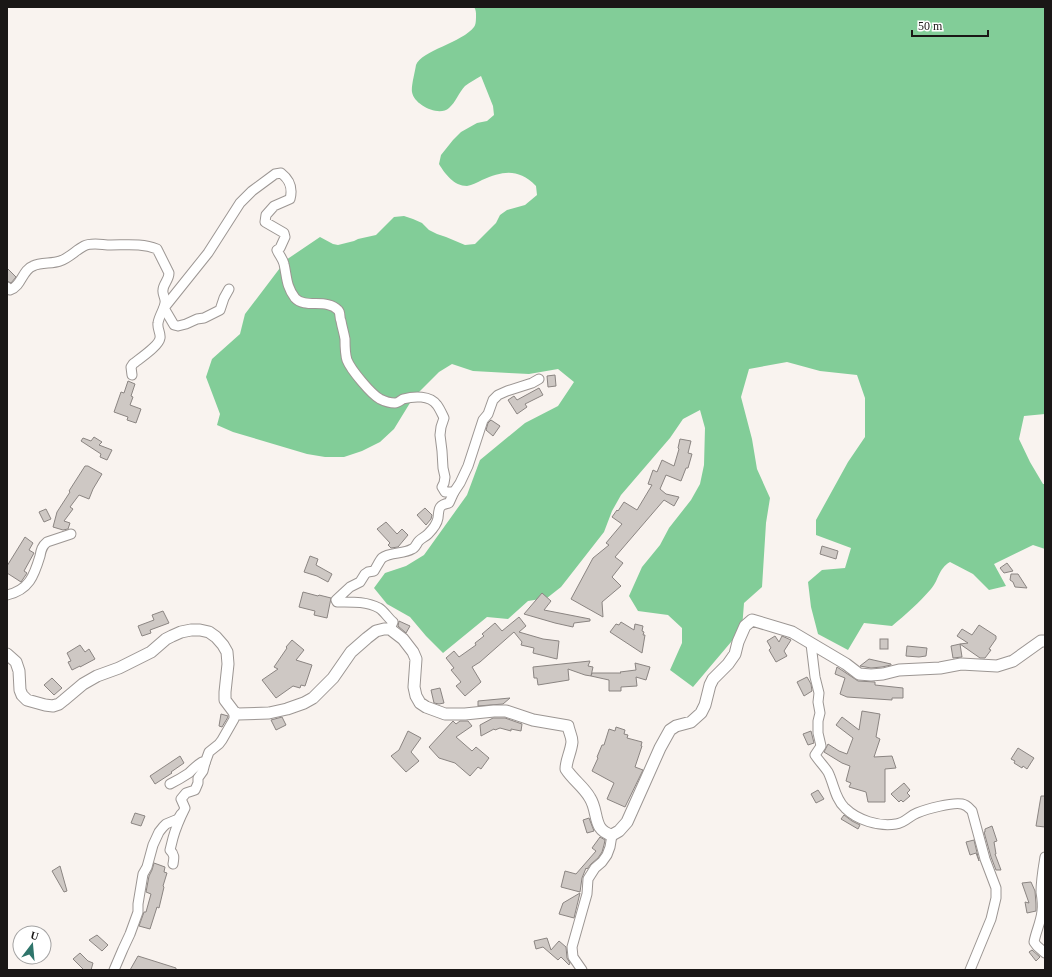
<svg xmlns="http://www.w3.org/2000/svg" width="1052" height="977" font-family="'Times New Roman',serif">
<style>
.forest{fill:#82cd98}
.building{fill:#cec8c4;stroke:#8b8582}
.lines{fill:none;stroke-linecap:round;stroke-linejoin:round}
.minor-casing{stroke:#9c9693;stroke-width:11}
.tertiary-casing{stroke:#9c9693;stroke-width:13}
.minor{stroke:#fff;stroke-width:9}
.tertiary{stroke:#fff;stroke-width:11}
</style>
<rect width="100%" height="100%" fill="#f9f3ef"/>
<path class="forest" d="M474 7H1045V414L1024 416 1019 439 1030 462 1043 484H1045V549L1033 545 994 564 1006 586 989 590 973 574 950 562C938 569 939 580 931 589 919 603 906 614 892 626L864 623 848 650 818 634 811 607 808 582 822 570 845 568 851 548 816 535V520L848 462 865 437V398L857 375 820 371 787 362 749 369 741 397 752 439 757 469 770 498 766 523 762 587 744 603 742 629 693 687 670 670 682 643V628L668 615 638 611 629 596 642 567 660 545 669 528 691 500 700 484 704 465 705 428 700 410 683 419 670 438 621 495 612 511 604 532 561 587 547 598 528 601 508 619 487 617 443 653 426 636 410 617 387 604 374 588 385 573 406 566 424 555 467 495 480 460 525 423 558 406 574 382 558 369 529 374 509 373 473 371 452 364 439 372 413 398 394 429 380 442 362 451 344 457H325L307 454 233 432 217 425 220 414 206 377 212 359 240 334 245 314 286 260 320 237 333 244 338 245 354 241 358 239 376 235 394 217 404 216 413 219 422 223 429 230 437 234 446 237 465 245 475 244 496 223 500 215 507 210 525 205 537 195 536 186C518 168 503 171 482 180 478 182 472 185 467 186 454 186 445 174 439 164L441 155 453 140 461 132 477 123 487 121 494 115 493 106 481 76C476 79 470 82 465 86 459 92 456 102 449 108 439 117 414 105 412 92 411 86 415 72 416 65 421 51 463 42 474 27 476 25 476 19 476 16 476 12 476 10 474 7Z"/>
<g class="building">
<path d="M7 268 16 277 11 283 7 281Z"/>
<path d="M555 375 556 386 548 387 547 376Z"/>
<path d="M128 381 135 384 131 396 133 397 130 405 141 409 136 423 127 420 128 417 114 412 121 392 124 393Z"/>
<path d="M539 388 543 395 525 404 527 407 517 414 508 400 514 396 517 400Z"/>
<path d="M491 420 500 426 493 436 486 430 488 423Z"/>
<path d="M94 437 102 442 99 445 112 450 107 460 100 457 101 454 81 441 83 438 91 441Z"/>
<path d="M680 439 691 441 688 453 692 454 688 468H686L681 481 666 475 660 489 666 494 679 497 674 506 664 500 615 557 623 563 612 577 621 586 602 602 603 617 571 599 593 558 609 545 606 543 622 524 612 517 617 510 618 511 624 502 637 510 652 485 648 484 653 470 657 472 662 460 674 466 679 449 678 448Z"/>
<path d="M85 466H88L102 474 93 489 89 499 79 495 70 507 73 509 64 521 70 523 68 529 63 530 53 527 57 512 70 492 69 491Z"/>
<path d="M425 508 432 515 431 519 426 525 417 515Z"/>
<path d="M46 509 51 519 44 522 39 512Z"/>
<path d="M386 522 397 534 402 529 408 535 398 547 391 548 388 545 390 543 377 529Z"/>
<path d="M25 537 33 543 29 550 34 553 24 571 27 573 21 582 7 573V566Z"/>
<path d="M822 546 838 551 836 559 820 554Z"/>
<path d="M310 556 318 559 316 565 332 574 328 582 317 576 304 572Z"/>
<path d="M1007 563 1013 571 1004 573 1000 568Z"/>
<path d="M1011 574H1018L1027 588 1015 587 1013 582 1010 580Z"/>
<path d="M303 592 318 596 319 595 331 598 327 618 314 615 315 611 299 607Z"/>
<path d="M542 593 551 601 544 610 590 619V621L574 623 573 627 555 623 524 614Z"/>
<path d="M163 611 169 623 150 630 151 633 142 636 138 626 154 620 152 615Z"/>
<path d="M519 617 526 626 519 632 543 639 559 641 557 659 533 653 534 648 521 645 522 642 514 632 480 662 472 667 481 682 465 696 456 686 461 682 451 670 454 668 446 658 454 651 459 657 476 645 475 643 484 636 482 634 495 623 502 631Z"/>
<path d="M399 621 410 626 406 633 398 626Z"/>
<path d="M621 622 634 630 635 624 643 626 642 631 644 632 643 635H645L642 653 610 632 616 624 619 625Z"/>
<path d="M979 625 996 636V639L989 649 991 650 985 658H980L960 644 968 643 957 636 962 629 972 635Z"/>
<path d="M775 636 779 642 782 636 791 640 784 651 787 656 776 662 769 650 771 648 767 641Z"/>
<rect x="880" y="639" width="8" height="10"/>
<path d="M292 640 304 650 296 660 312 665 305 686 301 685 300 688 293 686 276 698 262 680 278 669 274 667 287 648 286 647Z"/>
<path d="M960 644 962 657 953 658 951 646Z"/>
<path d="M80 645 85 652 89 649 95 659 80 667V666L72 670 68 662 71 661 67 653Z"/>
<path d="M907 646 927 648 926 656 919 657 906 656Z"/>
<path d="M869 659 891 664V665L882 667 871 668 860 666Z"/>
<path d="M590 661 588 666 593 667 591 676 585 675 568 669 569 680 538 685 537 678H534L533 667Z"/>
<path d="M635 663 650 667 646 680 636 677 637 686 621 687V691H609V680L591 676 592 673H621L620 672 636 670Z"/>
<path d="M837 667 858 681 875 682V685L903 688V698H892V700L847 697 840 694 845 678 835 674Z"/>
<path d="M807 677 811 684 812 691 804 696 797 682Z"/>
<path d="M52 678 62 688 54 695 44 685Z"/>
<path d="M440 688 444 703 439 704 434 703 431 690Z"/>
<path d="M510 698 503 704 478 706V701Z"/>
<path d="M862 711 880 714 876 737 880 739 874 757 892 756 896 768 885 769V802H868L866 792 849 787 851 783 846 781 850 766 842 763 824 752 828 744 839 751 847 754 853 738 836 725 842 717 859 730Z"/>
<path d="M221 714 228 716V717L222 727 219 726Z"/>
<path d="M282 717 286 725 276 730 271 720Z"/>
<path d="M493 718H505L522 724 521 731 511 729V731L500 728 495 730 494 729 481 736 480 725Z"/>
<path d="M453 721 456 724 460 721H468L472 726 456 737 472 751 476 747 489 758 481 769 478 767 470 776 455 763 439 758 429 747Z"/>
<path d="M616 727 625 730 624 734 628 735 627 738 642 742 641 746H642L635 767 643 770 625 807 607 799 614 783 592 771 598 758 597 757 602 745H604L609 729 615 731Z"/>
<path d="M408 731 421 738 411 752 419 761 406 772 391 756 399 750Z"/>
<path d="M811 731 814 743 808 745 803 734Z"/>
<path d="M1018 748 1034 758 1027 769 1023 766 1022 768 1014 763 1015 761 1011 759Z"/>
<path d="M180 756 184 763 171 772 172 773 155 784 150 776Z"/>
<path d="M904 783 910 790 907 793 910 796 903 802 901 800 899 802 891 794Z"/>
<path d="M818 790 824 799 816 803 811 794Z"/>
<path d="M1041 796H1045V827L1036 826Z"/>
<path d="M135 813 145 816 141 826 131 823Z"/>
<path d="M844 815 852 821 860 825 858 829 841 819Z"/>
<path d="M589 818 594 831 587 833 583 820Z"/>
<path d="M992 826 997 841 994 842 996 854H995L1001 870H996L991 857 984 832H985V829Z"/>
<path d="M600 837 605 840 604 845 602 852 598 858 591 864 587 869 586 868 582 878 580 892 561 887 565 871 576 874 596 851 592 848Z"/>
<path d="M974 840 979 861 976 853 970 855 966 842Z"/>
<path d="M154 863 165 867 164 872 167 873 163 886 164 887 159 908 157 907 150 929 139 926 144 912H146L151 894 146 892 149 876 152 870Z"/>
<path d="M60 866 67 891 64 892 52 871Z"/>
<path d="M1031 882 1035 891 1036 904V911L1027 913 1025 902 1029 903 1022 883Z"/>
<path d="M580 893 574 918 559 914 563 903Z"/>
<path d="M97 935 108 945 102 951 89 940Z"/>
<path d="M547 938 551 950 559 941 566 947 567 958 570 963 569 965 561 957 558 960 543 947 536 949 534 941Z"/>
<path d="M1032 950 1040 957 1036 961 1029 952Z"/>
<path d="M80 953 88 961 93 963 91 970H84L73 959Z"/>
<path d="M138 956 176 968V970H130Z"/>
</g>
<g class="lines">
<defs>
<g id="minor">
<path d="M7 287 10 290C22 286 22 270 33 266 41 262 52 264 60 261 69 258 76 250 84 246 92 242 102 245 111 245 126 245 142 243 157 249L169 273C169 280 163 284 163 290 162 294 166 298 165 303 164 310 159 316 158 323 157 329 161 333 160 338 159 346 139 359 133 364L131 367 132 375"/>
<path d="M229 289 224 298 220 310 204 318 197 319 186 324 178 326 174 325 164 308 208 253 240 203 252 191 275 174 281 173C290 180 293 188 290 199L274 206 266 215 265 222 284 233 285 237 280 248 277 250C279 255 283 259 284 264 287 277 286 286 295 298 305 309 327 298 338 310 341 313 339 317 341 321 342 327 344 333 345 339 345 346 345 354 347 360 351 370 371 394 380 399 384 401 391 403 395 403 398 403 401 400 403 399 414 396 430 395 437 405 440 409 442 414 444 418L441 427 440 435 442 451 443 468 445 477 444 483 442 487 445 492H454"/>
<path d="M7 595C29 590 34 576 40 556 41 550 42 546 47 542L71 534"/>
<path d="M390 629 393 622C388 618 384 611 379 608 366 601 351 602 337 602L336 600 350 587 360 582 365 574 368 572 374 571C376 568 380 560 382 558 389 552 404 554 412 549 415 548 416 545 418 542 420 539 425 537 428 534 431 531 437 524 438 518 439 509 438 505 449 503L454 492 460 483 468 466 483 420 488 414 493 400 498 395 507 391 532 383 539 379"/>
<path d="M811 644 815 677 819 693 818 702 820 713 818 721V733L821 746 815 755C819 761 824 766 828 772 834 784 835 799 845 808 857 820 879 827 896 824 905 823 909 816 917 813 927 809 952 802 962 804 967 805 969 808 972 811L985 859 996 888V898L991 919 970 970"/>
<path d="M170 784C176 781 183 777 189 773 193 769 197 765 202 762L205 763"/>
<path d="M1045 857C1043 869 1041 880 1041 892 1042 898 1043 904 1042 911 1041 922 1036 931 1034 942L1037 946 1045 953"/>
<path d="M173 864C174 858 175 855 170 850 171 846 172 842 173 838 176 827 180 818 185 808L181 799 186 793 195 790 198 783V778L203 771 205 763 209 752 219 744 222 740 234 719V712"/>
<path d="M114 970 123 949 130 934 138 912V904L143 874 147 867 153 845 159 832 163 827 166 824 178 819 181 814"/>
<path d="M582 970 573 957 572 947 587 894 588 879 595 868 602 862 607 855 610 847 612 835"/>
</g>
<path id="tertiary" d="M7 654 16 662 19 671 20 690 22 695 27 700 45 705 53 706 59 704 64 700 83 684 97 676 119 668 151 652 166 639 172 636 181 632 191 630H200L209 632 216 637 223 645 227 652 228 664 225 692V700L234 712 238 714 269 713 287 709 304 703 313 698 333 678 351 652 367 638 376 631 384 629H390L403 639 413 652 416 659 414 687 416 696 420 703 426 707 445 714H465L494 711H506L533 720 568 726C569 732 572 736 572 742 571 752 566 760 566 769 573 780 584 787 590 798 599 812 592 830 612 835L619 831 627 822 644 784 660 748 670 730 676 726 691 722 701 713 705 705 710 685 713 679 728 664 735 654 738 642 745 626 752 620 792 632 846 664 859 674 871 675 883 674 899 670 940 668 961 664 997 666 1013 661 1041 641H1045"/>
</defs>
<use href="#minor" class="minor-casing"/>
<use href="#tertiary" class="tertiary-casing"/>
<use href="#minor" class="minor"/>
<use href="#tertiary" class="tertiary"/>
</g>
<rect width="1052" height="977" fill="none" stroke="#1a1716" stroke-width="16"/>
<g transform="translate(32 945) rotate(16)"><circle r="19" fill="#ffffff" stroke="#a3a2a2"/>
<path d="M0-3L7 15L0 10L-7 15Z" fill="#2f756b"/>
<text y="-6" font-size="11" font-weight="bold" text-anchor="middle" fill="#1a1716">U</text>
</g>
<path d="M912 30v6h76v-6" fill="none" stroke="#1a1716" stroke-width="2"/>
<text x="918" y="30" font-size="12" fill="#1a1716" stroke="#ffffff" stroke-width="3" paint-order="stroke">50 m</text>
</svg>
